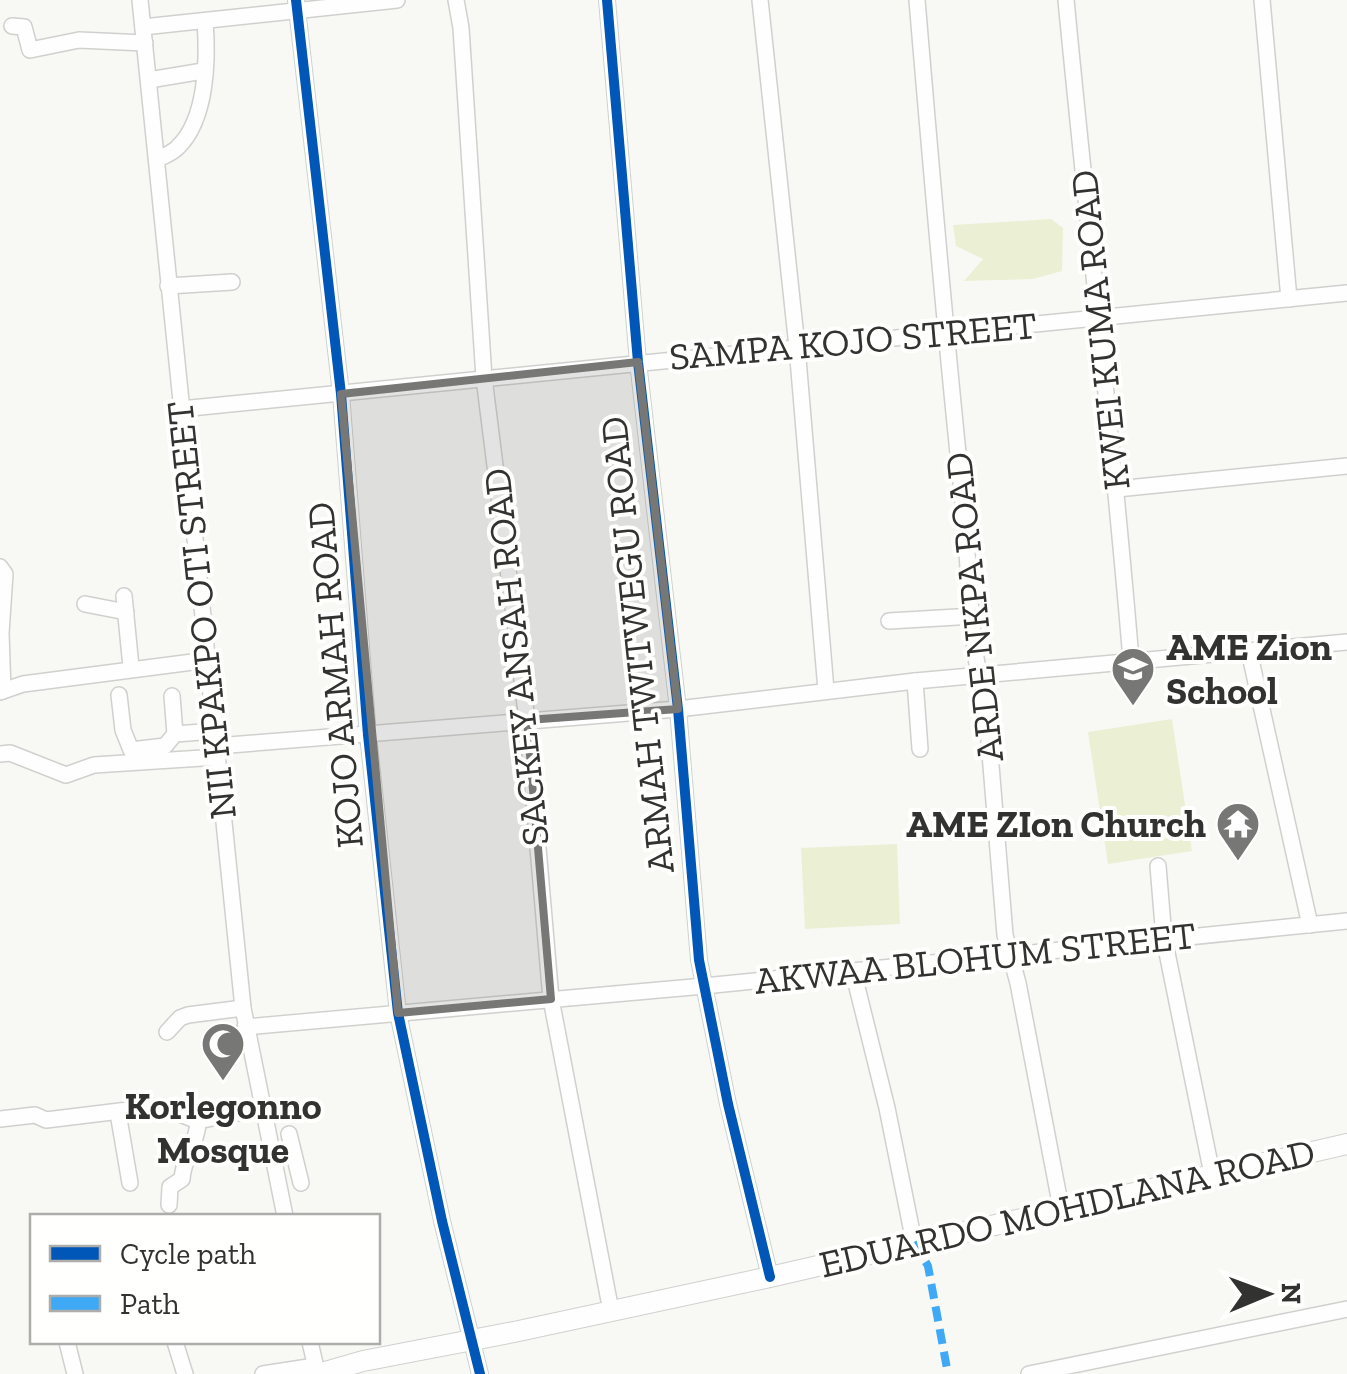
<svg xmlns="http://www.w3.org/2000/svg" width="1347" height="1374" font-family="'Zilla Slab',serif">
<style>
.green{fill:#ebf0d4}
.lines{fill:none;stroke-linecap:round;stroke-linejoin:round}
.minor-casing{stroke:#d0d0ce;stroke-width:18}
.major-casing{stroke:#d0d0ce;stroke-width:22}
.minor{stroke:#fefefe;stroke-width:15}
.major{stroke:#fefefe;stroke-width:20}
.quiet{stroke:#3fa9f5;stroke-width:8;stroke-dasharray:15 8;stroke-linecap:butt}
.cycleway-casing{stroke:#fffffe;stroke-width:16}
.cycleway{stroke:#0057b8;stroke-width:10}
.marked{fill:#777876;fill-opacity:0.2;stroke:#777876;stroke-width:8;stroke-linejoin:round}
.labels{text-anchor:middle;dominant-baseline:central;stroke-width:8;stroke-linejoin:round;paint-order:stroke}
.street-label{font-size:38px;fill:#323331;stroke:#fffffe}
.poi-label{font-size:38px;font-weight:bold;fill:#323331;stroke:#fffffe;text-anchor:start}
</style>
<rect width="100%" height="100%" fill="#f8f9f5"/>
<g class="green">
<path d="M1051 219 1063 228 1062 271 1033 279 964 281 983 259 956 246 953 225Z"/>
<path d="M1172 719 1192 851 1108 864 1088 732Z"/>
<path d="M897 844 900 924 805 929 801 848Z"/>
</g>
<g class="lines">
<defs>
<g id="minor">
<path d="M140 0 243 1008 285 1216"/>
<path d="M296 0 341 394 368 735 398 1013 442 1221 480 1374"/>
<path d="M456 0 461 28 484 378 527 720 551 999 611 1311"/>
<path d="M607 0 638 362 678 709 699 960 728 1104 770 1277"/>
<path d="M760 0 797 347 826 690"/>
<path d="M917 0C931 167 945 334 963 501 970 566 968 644 986 705L1005 935 1018 983 1061 1208"/>
<path d="M1066 0C1087 220 1113 440 1131 660"/>
<path d="M1262 0 1289 299"/>
<path d="M12 26 24 27 30 50 79 40 145 43"/>
<path d="M143 27 397 0"/>
<path d="M149 80 203 71"/>
<path d="M157 160C163 156 173 153 178 147 207 119 208 59 205 21"/>
<path d="M168 286 232 282"/>
<path d="M181 409 1347 293"/>
<path d="M1117 489 1347 466"/>
<path d="M0 567 5 574 1 633 3 691"/>
<path d="M124 596 131 667"/>
<path d="M85 604 126 612"/>
<path d="M889 621 974 616"/>
<path d="M1249 651 1310 925"/>
<path d="M915 681 920 749"/>
<path d="M0 692 23 684 208 660"/>
<path d="M119 695 123 730 131 750 165 746 175 734 215 731"/>
<path d="M172 696 175 734"/>
<path d="M217 746 678 709 915 681 1347 642"/>
<path d="M0 754 10 753 66 775 94 765 218 757"/>
<path d="M1158 866 1164 938 1212 1174"/>
<path d="M853 971 887 1108 914 1242"/>
<path d="M245 1027 704 986 1347 921"/>
<path d="M167 1032 180 1018 188 1015 243 1008"/>
<path d="M121 1111 119 1119 130 1183"/>
<path d="M0 1119 35 1115 46 1120 161 1106 163 1111 175 1112 198 1121 262 1108"/>
<path d="M289 1134 301 1183"/>
<path d="M169 1205 170 1187 182 1179C183 1158 198 1142 198 1121"/>
<path d="M67 1342 75 1374"/>
<path d="M175 1342 185 1374"/>
<path d="M310 1342 317 1372"/>
<path d="M263 1374 315 1366"/>
<path d="M1029 1374 1347 1309"/>
</g>
<path id="major" d="M318 1374 363 1361 514 1332 770 1277 1347 1144"/>
</defs>
<use href="#minor" class="minor-casing"/>
<use href="#major" class="major-casing"/>
<use href="#minor" class="minor"/>
<use href="#major" class="major"/>
<path class="quiet" d="M914 1242 928 1266 948 1374"/>
<defs>
<g id="cycleway">
<path d="M296 0 341 394 368 735 398 1013 442 1221 480 1374"/>
<path d="M607 0 638 362 678 709 699 960 728 1104 770 1277"/>
</g>
</defs>
<use href="#cycleway" class="cycleway-casing"/>
<use href="#cycleway" class="cycleway"/>
</g>
<path class="marked" d="M638 362 678 709 527 720 551 999 398 1013 341 394Z"/>
<defs>
<symbol id="school-pin" viewBox="-11 -11 22 30"><path d="M0 17L-7.5 6A9.5 9.5 0 1 1 7.5 6Z" fill="#777876" stroke="#fffffe"/><path d="M0-5L7-2L0 1L-7-2ZM-4 1L0 2.5L4 1V4Q0 6-4 4Z" fill="#fff"/></symbol>
<symbol id="temple-pin" viewBox="-11 -11 22 30"><path d="M0 17L-7.5 6A9.5 9.5 0 1 1 7.5 6Z" fill="#777876" stroke="#fffffe"/><path d="M0-6L5-2H3V0L6.5 2.5H4V6H1.5V3h-3V6H-4V2.5H-6.5L-3 0V-2H-5Z" fill="#fff"/></symbol>
<symbol id="mosque-pin" viewBox="-11 -11 22 30"><path d="M0 17L-7.5 6A9.5 9.5 0 1 1 7.5 6Z" fill="#777876" stroke="#fffffe"/><path d="M3.5-4.9A6 6 0 1 0 3.5 4.9A5 5 0 1 1 3.5-4.9Z" fill="#fff"/></symbol>
</defs>
<g fill-rule="evenodd">
<use href="#school-pin" x="1108" y="644" width="50" height="68"/>
<use href="#temple-pin" x="1213" y="799" width="50" height="68"/>
<use href="#mosque-pin" x="198" y="1019" width="50" height="68"/>
</g>
<g class="labels">
<g class="street-label">
<text transform="translate(1100 330) rotate(-96)">KWEI KUMA ROAD</text>
<text transform="translate(853 341) rotate(-5)">SAMPA KOJO STREET</text>
<text transform="translate(974 607) rotate(-96)">ARDE NKPA ROAD</text>
<text transform="translate(201 610) rotate(-96)">NII KPAKPO OTI STREET</text>
<text transform="translate(637 645) rotate(-96)">ARMAH TWITWEGU ROAD</text>
<text transform="translate(516 657) rotate(-96)">SACKEY ANSAH ROAD</text>
<text transform="translate(335 675) rotate(-95)">KOJO ARMAH ROAD</text>
<text transform="translate(975 958) rotate(-6)">AKWAA BLOHUM STREET</text>
<text transform="translate(1067 1208) rotate(-13)">EDUARDO MOHDLANA ROAD</text>
</g>
<g class="poi-label">
<text x="1166" y="647">AME Zion<tspan x="1166" dy="44">School</tspan></text>
<text x="1206" y="824" text-anchor="end">AME ZIon Church</text>
<text x="223" y="1106" text-anchor="middle">Korlegonno<tspan x="223" dy="44">Mosque</tspan></text>
</g>
</g>
<rect x="30" y="1214" width="350" height="130" fill="#fffffe" stroke="#adadac" stroke-width="2.5"/>
<rect x="50" y="1246" width="50" height="15" fill="#0057b8" stroke="#adadac" stroke-width="2.5"/>
<text x="120" y="1264" font-size="30" fill="#323331">Cycle path</text>
<rect x="50" y="1296" width="50" height="15" fill="#3fa9f5" stroke="#adadac" stroke-width="2.5"/>
<text x="120" y="1314" font-size="30" fill="#323331">Path</text>
<g transform="translate(1267 1294) rotate(89)" stroke="#fffffe" stroke-width="8" paint-order="stroke">
<path d="M0-8L18 38L0 25L-18 38Z" fill="#323331"/>
<text y="-15" font-size="28" font-weight="bold" text-anchor="middle" fill="#323331">N</text>
</g>
</svg>
